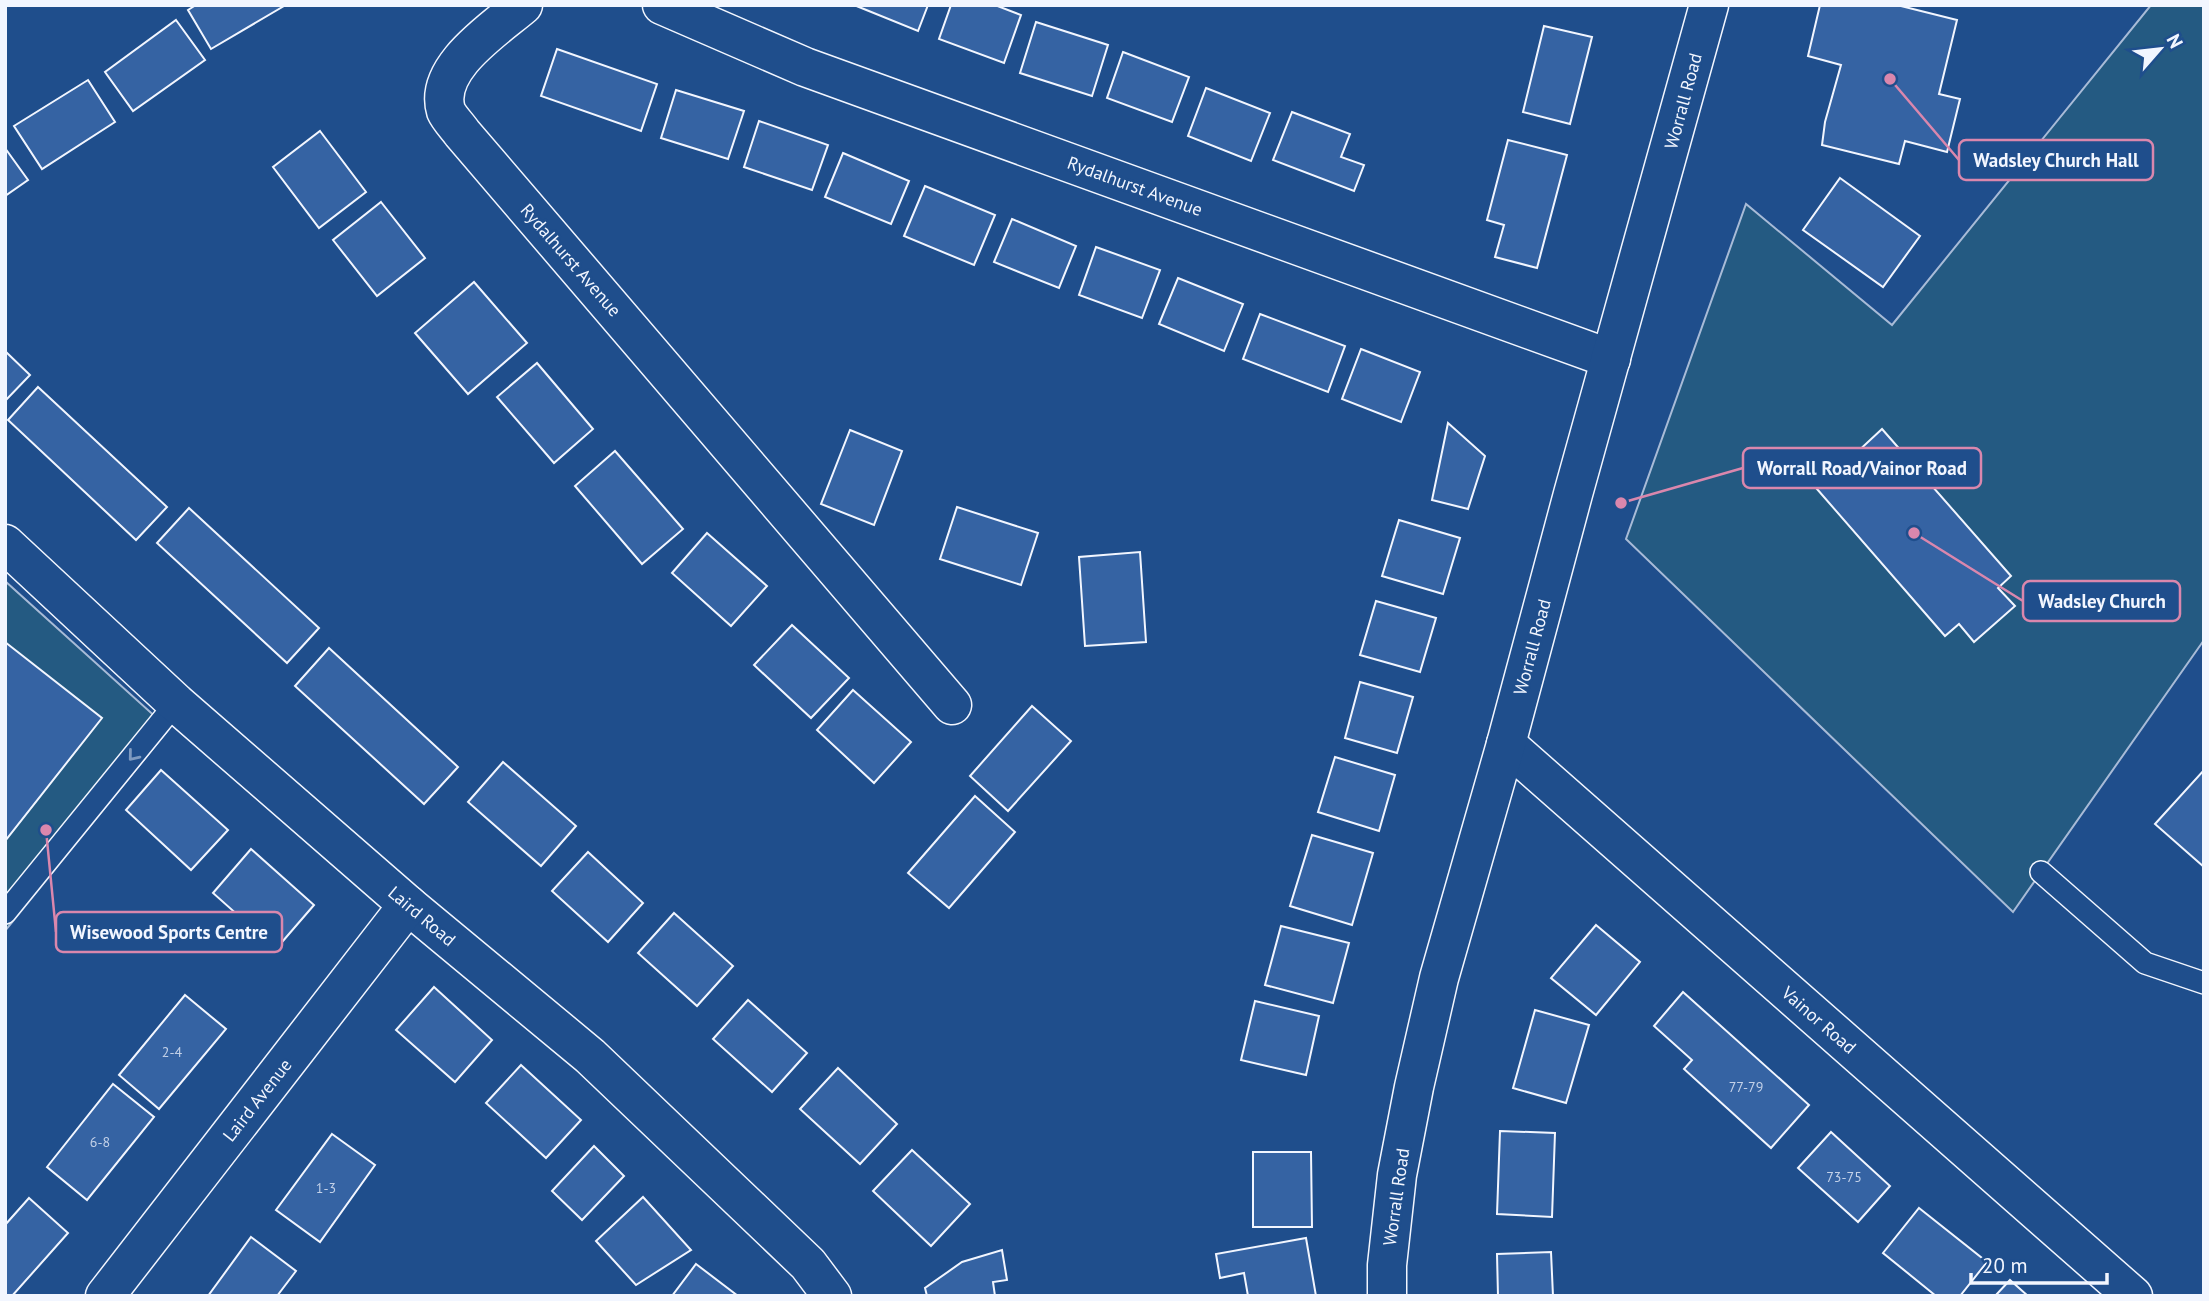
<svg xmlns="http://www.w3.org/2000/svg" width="2209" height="1301" font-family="'PT Sans',sans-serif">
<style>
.green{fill:#245a82;stroke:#a8bbd7;stroke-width:2}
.building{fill:#3563a3;stroke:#f2f6ff;stroke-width:2}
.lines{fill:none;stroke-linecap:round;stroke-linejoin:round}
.lane-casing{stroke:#f2f6ff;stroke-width:24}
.street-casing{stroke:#f2f6ff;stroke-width:41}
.secondary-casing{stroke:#f2f6ff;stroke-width:41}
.lane{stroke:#1f4e8c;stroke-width:21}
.street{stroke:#1f4e8c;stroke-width:38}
.secondary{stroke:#1f4e8c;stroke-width:38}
.oneway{stroke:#7e9ac0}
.labels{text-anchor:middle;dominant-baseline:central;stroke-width:5;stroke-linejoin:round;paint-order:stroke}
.number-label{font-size:14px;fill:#c3d1e8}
.street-label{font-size:18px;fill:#f2f6ff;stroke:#1f4e8c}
.leader{fill:none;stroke:#da87ad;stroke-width:2.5}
.callout-dot{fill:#da87ad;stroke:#1f4e8c;stroke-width:2.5}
.callout{fill:#1f4e8c;stroke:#da87ad;stroke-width:2.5}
.callout-label{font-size:19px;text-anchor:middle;font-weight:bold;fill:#f2f6ff}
</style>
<rect width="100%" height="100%" fill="#1f4e8c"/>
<g class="green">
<path d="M2151 5H2204V640L2013 912 1626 539 1746 204 1892 325Z"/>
<path d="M5 581 169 729 5 931Z"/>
</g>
<g class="building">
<path d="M196 5H284V6L211 49 188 10Z"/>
<path d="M854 5H928L918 31Z"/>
<path d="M951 5H995L1021 15 1004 63 939 39Z"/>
<path d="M1820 5H1897L1957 20 1939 94 1960 99 1947 152 1905 141 1899 164 1822 145 1825 122 1841 65 1808 56Z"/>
<path d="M176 20 205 60 133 111 105 72Z"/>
<path d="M1036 22 1108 45 1092 96 1020 73Z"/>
<path d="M1544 26 1592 37 1570 124 1523 112Z"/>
<path d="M557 49 657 84 641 131 541 96Z"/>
<path d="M1123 52 1189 77 1172 122 1107 98Z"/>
<path d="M88 80 115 122 42 169 14 126Z"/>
<path d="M1206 88 1270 113 1251 161 1188 136Z"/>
<path d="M676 90 744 111 728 159 661 138Z"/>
<path d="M1292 112 1350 134 1341 157 1364 165 1354 191 1273 160Z"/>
<path d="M759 121 828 145 812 190 744 167Z"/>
<path d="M320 131 366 192 319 228 273 167Z"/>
<path d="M1508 140 1567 155 1537 268 1495 257 1504 225 1487 220Z"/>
<path d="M5 148 28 180 5 196Z"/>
<path d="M843 153 909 181 891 224 825 197Z"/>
<path d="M1840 178 1920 236 1883 287 1803 230Z"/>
<path d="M925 186 995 215 974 265 904 236Z"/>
<path d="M381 202 425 258 377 296 333 240Z"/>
<path d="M1012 219 1076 246 1059 288 994 262Z"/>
<path d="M1096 247 1160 270 1142 318 1079 295Z"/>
<path d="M1178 278 1243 304 1224 351 1159 324Z"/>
<path d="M474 282 527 343 468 394 415 333Z"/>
<path d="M1260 314 1345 346 1328 392 1243 359Z"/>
<path d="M1361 349 1420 372 1401 422 1342 399Z"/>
<path d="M5 351 30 375 5 401Z"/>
<path d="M537 363 593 429 554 463 497 397Z"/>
<path d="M38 387 167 507 136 540 8 420Z"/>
<path d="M1448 423 1485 456 1468 509 1432 500Z"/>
<path d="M1882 429 2011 576 1998 588 2015 606 1974 642 1959 624 1945 636 1817 489 1838 471 1851 485 1868 469 1855 454Z"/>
<path d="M850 430 902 451 874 525 821 504Z"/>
<path d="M615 451 683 529 642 564 575 486Z"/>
<path d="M957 507 1038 533 1021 585 940 559Z"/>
<path d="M189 508 319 628 287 663 157 543Z"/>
<path d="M1399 520 1460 538 1443 594 1382 576Z"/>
<path d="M707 533 767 586 731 626 672 573Z"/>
<path d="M1140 552 1146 642 1085 646 1079 557Z"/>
<path d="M1376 601 1436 618 1420 672 1360 655Z"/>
<path d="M792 625 849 678 811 718 754 665Z"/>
<path d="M5 642 102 718 5 841Z"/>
<path d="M329 648 458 767 424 804 295 686Z"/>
<path d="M1360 682 1413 697 1397 753 1345 738Z"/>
<path d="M853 690 911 742 874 783 817 730Z"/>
<path d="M1032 706 1071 741 1008 811 970 776Z"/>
<path d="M1335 757 1395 775 1379 831 1318 812Z"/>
<path d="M503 762 576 826 541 866 468 802Z"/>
<path d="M161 770 228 830 191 870 126 810Z"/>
<path d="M2204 770V867L2155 824Z"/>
<path d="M975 796 1015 832 949 908 908 873Z"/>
<path d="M1312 835 1373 853 1352 925 1290 906Z"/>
<path d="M251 849 314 905 276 949 213 893Z"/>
<path d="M588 852 643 903 608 942 552 891Z"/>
<path d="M674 913 733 966 697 1006 638 953Z"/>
<path d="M1596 925 1640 962 1596 1015 1551 978Z"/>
<path d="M1281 926 1349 943 1333 1003 1265 985Z"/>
<path d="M434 987 492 1040 455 1082 396 1030Z"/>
<path d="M1683 992 1809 1105 1771 1148 1684 1069 1692 1060 1654 1026Z"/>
<path d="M185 995 226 1029 159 1109 119 1075Z"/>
<path d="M748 1000 807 1053 772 1092 713 1039Z"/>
<path d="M1255 1001 1319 1016 1306 1075 1241 1060Z"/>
<path d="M1535 1010 1589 1025 1566 1103 1513 1088Z"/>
<path d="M521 1065 581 1120 546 1158 486 1103Z"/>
<path d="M838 1068 897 1124 860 1164 800 1109Z"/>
<path d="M113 1084 154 1117 87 1200 47 1167Z"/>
<path d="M1500 1131 1555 1133 1552 1217 1497 1214Z"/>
<path d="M1831 1132 1890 1186 1858 1222 1798 1168Z"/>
<path d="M332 1134 375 1165 320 1242 276 1210Z"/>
<path d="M594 1146 624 1176 582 1220 552 1191Z"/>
<path d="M912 1150 970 1204 931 1246 873 1191Z"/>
<path d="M1253 1152H1311L1312 1227H1253Z"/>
<path d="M643 1197 691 1250 636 1285 596 1241Z"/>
<path d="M29 1198 68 1233 12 1296H5V1225Z"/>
<path d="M1919 1208 1987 1262 1960 1296H1936L1883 1253Z"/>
<path d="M251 1237 296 1271 277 1296H208Z"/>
<path d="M1306 1238 1316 1296H1248L1244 1273 1220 1278 1216 1254Z"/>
<path d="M1002 1250 1007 1280 993 1282 995 1296H927L925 1288 962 1262Z"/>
<path d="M1551 1252 1553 1296H1498L1497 1254Z"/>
<path d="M696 1264 738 1296H672Z"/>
<path d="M2010 1280 2028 1296H1995Z"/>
</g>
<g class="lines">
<defs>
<g id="lane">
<path d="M2041 872 2145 963 2204 983"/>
<path d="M5 913 176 703"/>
</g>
<g id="street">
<path d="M523 5C495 29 433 68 446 111 449 118 458 127 462 133L952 705"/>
<path d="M662 5 805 67 1611 359"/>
<path d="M5 544 176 703 408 905 590 1056 808 1264 832 1296"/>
<path d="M1506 744 2133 1296"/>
<path d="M105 1296 408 905"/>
</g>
<path id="secondary" d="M1387 1296V1265L1397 1175 1414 1087 1439 978 1506 744 1573 494 1709 5"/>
</defs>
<use href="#lane" class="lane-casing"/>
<use href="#street" class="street-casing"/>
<use href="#secondary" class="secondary-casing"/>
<use href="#lane" class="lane"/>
<use href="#street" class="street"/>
<use href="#secondary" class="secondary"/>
</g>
<defs><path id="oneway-chevron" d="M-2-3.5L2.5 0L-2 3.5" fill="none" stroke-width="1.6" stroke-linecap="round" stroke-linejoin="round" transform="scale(1.75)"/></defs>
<use class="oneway" href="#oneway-chevron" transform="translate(133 756) rotate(129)"/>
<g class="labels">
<g class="number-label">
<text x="172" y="1052">2-4</text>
<text x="1746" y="1087">77-79</text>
<text x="100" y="1142">6-8</text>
<text x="1844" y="1177">73-75</text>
<text x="326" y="1188">1-3</text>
</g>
<g class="street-label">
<text transform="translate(1683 101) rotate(-75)">Worrall Road</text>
<text transform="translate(1135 186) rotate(20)">Rydalhurst Avenue</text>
<text transform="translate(571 260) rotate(49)">Rydalhurst Avenue</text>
<text transform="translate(1532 647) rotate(-75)">Worrall Road</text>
<text transform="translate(422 916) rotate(40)">Laird Road</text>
<text transform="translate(1819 1020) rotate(41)">Vainor Road</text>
<text transform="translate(257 1100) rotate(-52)">Laird Avenue</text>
<text transform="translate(1396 1197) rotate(-82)">Worrall Road</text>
</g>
</g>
<path class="leader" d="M1890 79L1959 160M1621 503L1743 468M1914 533L2023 601M46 830L56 932"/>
<g class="callout-dot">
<circle cx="1890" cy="79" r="7"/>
<circle cx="1621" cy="503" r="7"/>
<circle cx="1914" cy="533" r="7"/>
<circle cx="46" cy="830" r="7"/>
</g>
<g class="callout">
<rect x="1959" y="140" width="194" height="40" rx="7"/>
<rect x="1743" y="448" width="238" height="40" rx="7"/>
<rect x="2023" y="581" width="157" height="40" rx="7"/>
<rect x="56" y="912" width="226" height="40" rx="7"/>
</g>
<g class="callout-label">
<text x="2056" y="167">Wadsley Church Hall</text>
<text x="1862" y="475">Worrall Road/Vainor Road</text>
<text x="2102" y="608">Wadsley Church</text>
<text x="169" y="939">Wisewood Sports Centre</text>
</g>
<rect width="2209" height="1301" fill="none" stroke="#f2f6ff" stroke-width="14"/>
<g transform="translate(2160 49) rotate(62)" stroke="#1f4e8c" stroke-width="5" paint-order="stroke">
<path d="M0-5L12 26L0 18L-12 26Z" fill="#f2f6ff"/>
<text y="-10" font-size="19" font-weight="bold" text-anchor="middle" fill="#f2f6ff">N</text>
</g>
<path d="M1971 1273v10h136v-10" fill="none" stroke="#f2f6ff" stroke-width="3.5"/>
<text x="1982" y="1273" font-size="21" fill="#f2f6ff" stroke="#1f4e8c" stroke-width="5" paint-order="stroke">20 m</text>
</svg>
